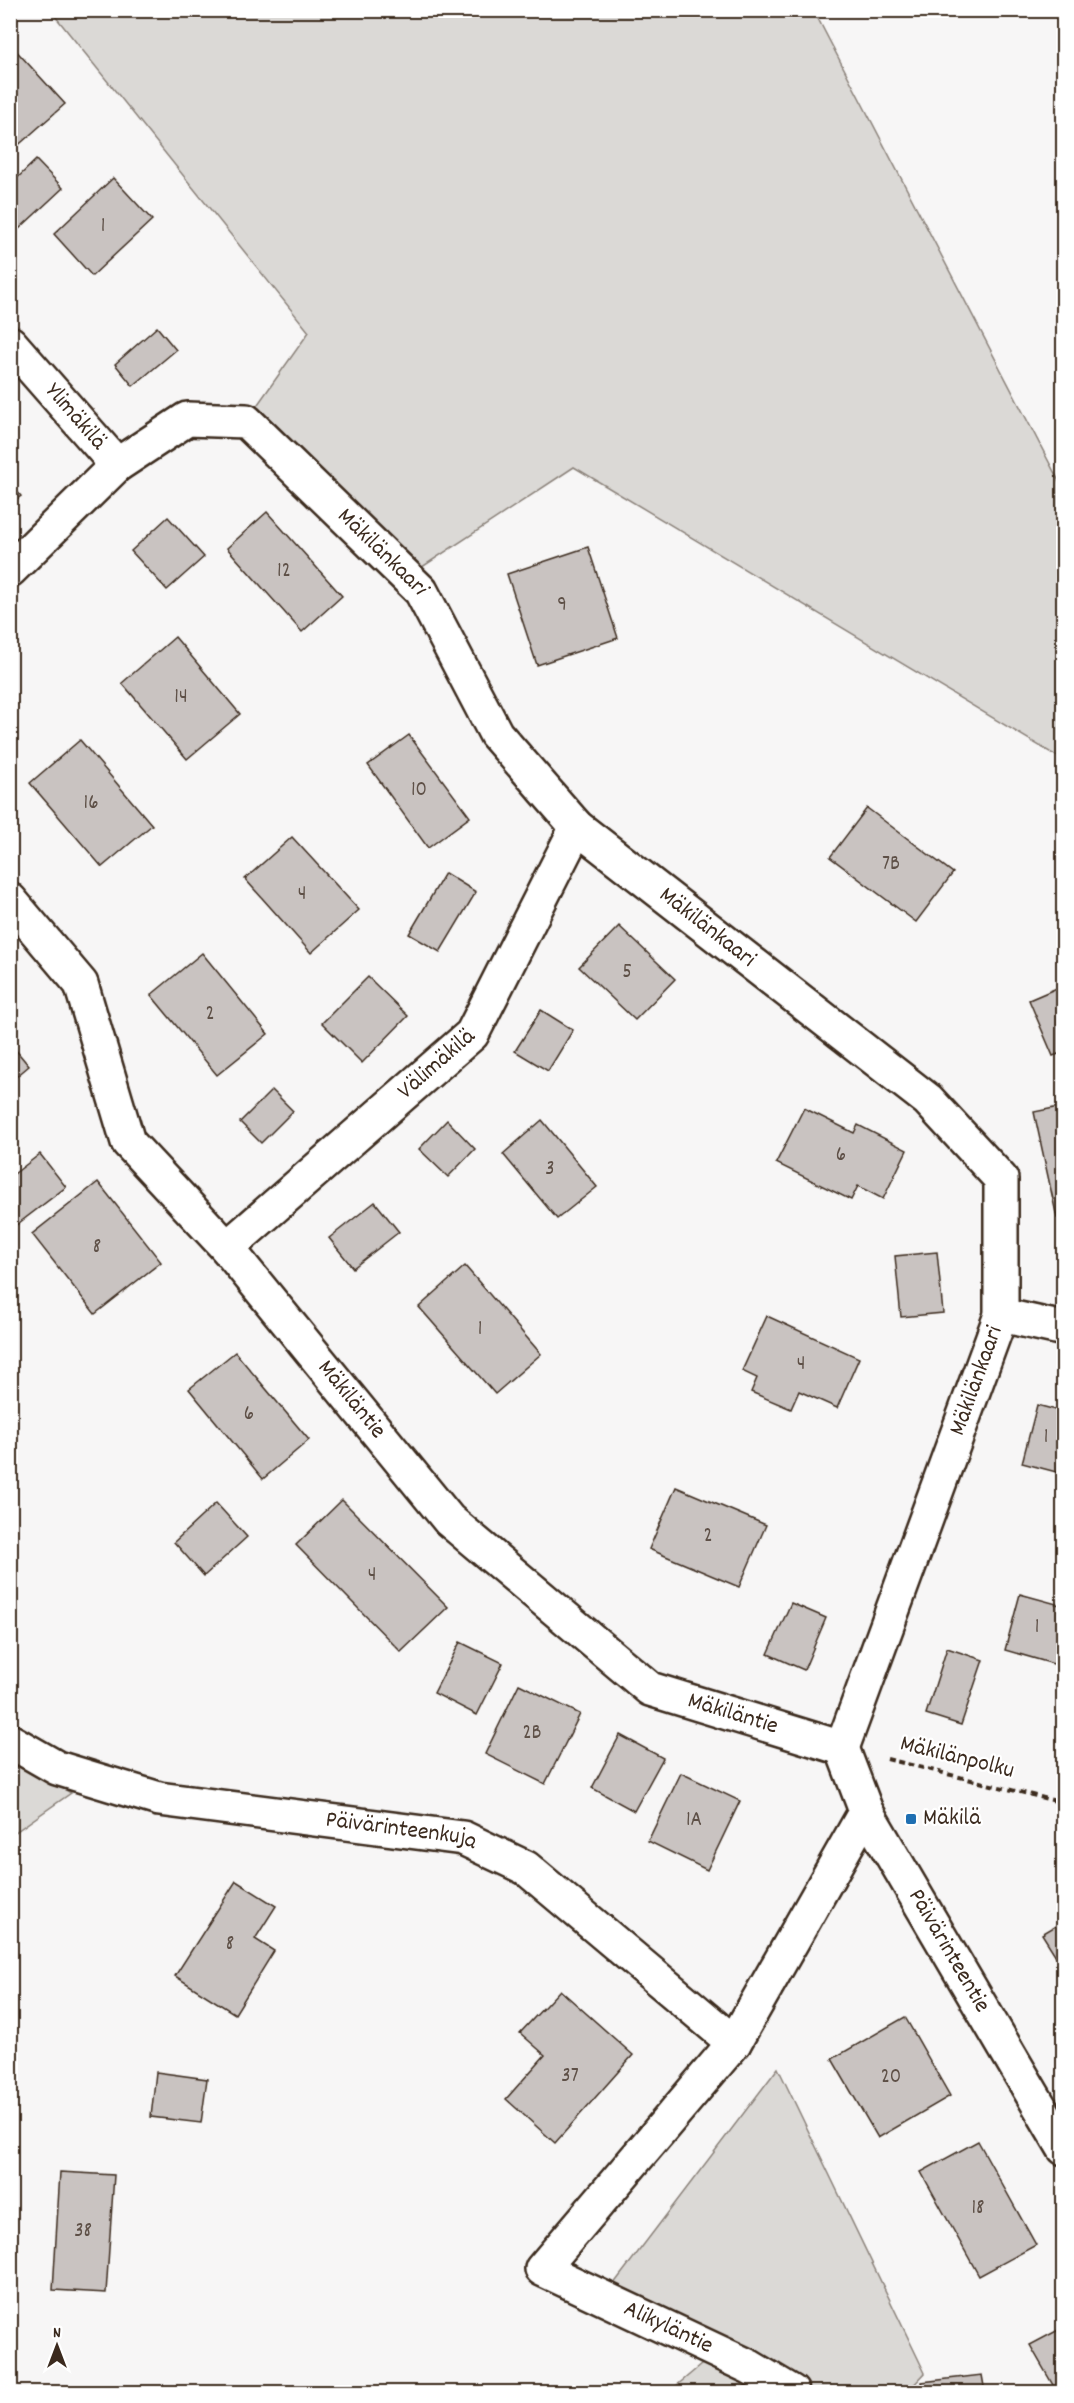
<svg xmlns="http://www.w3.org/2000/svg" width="1074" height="2403" font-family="Dekko,sans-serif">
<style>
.green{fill:#dbd9d6;stroke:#8b827a;stroke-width:1.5}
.building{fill:#c9c3c1;stroke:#3b2a1e;stroke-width:1.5}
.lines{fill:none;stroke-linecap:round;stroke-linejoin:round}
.minor-casing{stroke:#3b2a1e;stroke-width:38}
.path{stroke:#3b2a1e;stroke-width:4;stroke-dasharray:6 4.5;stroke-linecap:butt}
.minor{stroke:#fff;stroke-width:33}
.poi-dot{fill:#1f6fb2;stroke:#fff;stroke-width:2}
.labels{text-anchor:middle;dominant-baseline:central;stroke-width:4.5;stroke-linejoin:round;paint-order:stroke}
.number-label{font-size:21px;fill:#5e5047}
.street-label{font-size:24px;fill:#3b2a1e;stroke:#fff}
.poi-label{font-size:24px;fill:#3b2a1e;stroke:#fff;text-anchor:start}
</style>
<rect width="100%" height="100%" fill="#f7f6f6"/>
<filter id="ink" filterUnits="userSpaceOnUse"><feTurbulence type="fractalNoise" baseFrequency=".0167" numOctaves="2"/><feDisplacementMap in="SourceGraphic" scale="12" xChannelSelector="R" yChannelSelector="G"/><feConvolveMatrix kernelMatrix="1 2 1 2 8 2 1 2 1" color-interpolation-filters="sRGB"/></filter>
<g filter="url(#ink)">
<g class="green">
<path d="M51 11H814L1063 489V760L574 467 407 577 246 421 309 332Z"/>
<path d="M11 1758 71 1793 11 1835Z"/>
<path d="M778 2068 925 2373 907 2392H669L727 2343 613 2285Z"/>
</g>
<g class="building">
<path d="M10 44 65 104 14 149 10 145Z"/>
<path d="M36 160 63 188 19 229 10 220V185Z"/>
<path d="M113 178 152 220 92 276 54 234Z"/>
<path d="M157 327 176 350 133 386 115 364Z"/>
<path d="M10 483 21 496 10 504Z"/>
<path d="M267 512 342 596 302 632 227 548Z"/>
<path d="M168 517 204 557 167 590 131 551Z"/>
<path d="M588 547 618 638 537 665 507 574Z"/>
<path d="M175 637 240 714 187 759 122 683Z"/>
<path d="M409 735 470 817 428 848 368 765Z"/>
<path d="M80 740 152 825 102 867 30 783Z"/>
<path d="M867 808 953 873 916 922 830 857Z"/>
<path d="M292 837 359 910 311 953 245 879Z"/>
<path d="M445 873 476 892 440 952 409 934Z"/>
<path d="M619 926 675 979 635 1020 579 967Z"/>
<path d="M202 953 268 1034 217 1075 151 995Z"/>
<path d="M368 977 408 1016 362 1063 322 1023Z"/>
<path d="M1064 985V1052L1053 1056 1029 1000Z"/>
<path d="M541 1010 573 1030 548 1071 515 1051Z"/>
<path d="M10 1043 29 1066 10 1082Z"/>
<path d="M272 1090 293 1111 261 1143 240 1122Z"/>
<path d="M1064 1106V1216L1057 1218 1034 1112Z"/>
<path d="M804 1108 854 1133 858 1125 907 1150 883 1199 858 1186 851 1200 776 1163Z"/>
<path d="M447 1120 475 1149 448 1177 419 1149Z"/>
<path d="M542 1120 597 1187 557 1219 503 1154Z"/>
<path d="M40 1154 66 1187 15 1226 10 1219V1177Z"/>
<path d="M98 1182 161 1262 95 1314 32 1234Z"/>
<path d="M375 1202 399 1232 353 1268 329 1238Z"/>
<path d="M937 1252 943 1313 901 1317 895 1256Z"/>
<path d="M465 1266 541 1354 495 1394 419 1307Z"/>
<path d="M767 1316 859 1358 837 1408 799 1391 791 1409 751 1392 757 1378 742 1371Z"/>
<path d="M235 1352 309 1440 263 1479 189 1389Z"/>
<path d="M1037 1405 1064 1412V1474L1022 1463Z"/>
<path d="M676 1487 766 1525 739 1587 649 1549Z"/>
<path d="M342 1500 448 1607 401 1652 296 1545Z"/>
<path d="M216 1503 247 1537 204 1576 174 1542Z"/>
<path d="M1020 1594 1064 1606V1667L1005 1650Z"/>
<path d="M791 1603 826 1618 804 1670 768 1654Z"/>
<path d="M460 1642 503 1663 477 1715 434 1693Z"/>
<path d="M947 1648 983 1660 961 1725 926 1714Z"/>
<path d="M519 1684 580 1714 545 1784 485 1754Z"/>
<path d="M620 1735 663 1758 634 1811 592 1788Z"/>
<path d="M681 1773 740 1801 707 1870 648 1841Z"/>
<path d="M236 1881 276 1906 255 1939 274 1951 235 2014 175 1976Z"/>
<path d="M1064 1921V1969L1042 1934Z"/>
<path d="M560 1990 633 2055 555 2143 506 2099 545 2055 520 2033Z"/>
<path d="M905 2017 950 2096 878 2138 832 2059Z"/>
<path d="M156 2072 207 2079 201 2123 151 2117Z"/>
<path d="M978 2141 1036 2245 979 2276 921 2172Z"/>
<path d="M60 2172 114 2175 106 2293 53 2290Z"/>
<path d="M1064 2327V2392H1057L1030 2345Z"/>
<path d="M982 2375 985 2392H924L922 2382Z"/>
</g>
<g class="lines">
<defs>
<g id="minor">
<path id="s1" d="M10 343 117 465"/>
<path id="s2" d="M10 570 117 465 187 419 246 421 421 591 496 734 577 827 928 1100 1001 1179V1315L842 1748"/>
<path id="s3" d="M10 900 81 984 128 1142 227 1248 449 1520 650 1689 842 1748"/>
<path id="s4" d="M227 1248 472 1034 577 827"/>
<path d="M1001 1315 1064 1329"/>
<path id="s5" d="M10 1741 57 1768 159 1799 463 1838 526 1868 734 2043"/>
<path id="s6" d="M842 1748 866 1811 1064 2148"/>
<path d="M792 2392 750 2367 542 2269 734 2043 866 1811"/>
</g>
</defs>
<use href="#minor" class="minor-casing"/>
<path class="path" d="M887 1759 1064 1803"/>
<use href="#minor" class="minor"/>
</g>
</g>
<rect class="poi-dot" x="905" y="1813" width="12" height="12" rx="3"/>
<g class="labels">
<g class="number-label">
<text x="103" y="227">1</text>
<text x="284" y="572">12</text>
<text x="562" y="606">9</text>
<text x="181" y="698">14</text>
<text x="419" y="791">10</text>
<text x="91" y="804">16</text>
<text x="891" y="865">7B</text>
<text x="302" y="895">4</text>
<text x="627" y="973">5</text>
<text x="210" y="1015">2</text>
<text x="841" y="1156">6</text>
<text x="550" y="1170">3</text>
<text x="97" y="1248">8</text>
<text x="480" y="1330">1</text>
<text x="801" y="1365">4</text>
<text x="249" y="1415">6</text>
<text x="1046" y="1438">1</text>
<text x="708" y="1537">2</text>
<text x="372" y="1576">4</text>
<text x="1037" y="1628">1</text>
<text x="532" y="1734">2B</text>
<text x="694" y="1821">1A</text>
<text x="230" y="1945">8</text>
<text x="570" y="2077">37</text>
<text x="891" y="2078">20</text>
<text x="978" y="2209">18</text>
<text x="83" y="2232">38</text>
</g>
<g class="street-label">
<text stroke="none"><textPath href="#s1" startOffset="99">Ylimäkilä</textPath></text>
<text stroke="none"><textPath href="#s2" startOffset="482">Mäkilänkaari</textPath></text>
<text stroke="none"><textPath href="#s2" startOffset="986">Mäkilänkaari</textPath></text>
<text stroke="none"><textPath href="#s4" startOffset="279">Välimäkilä</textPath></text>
<text transform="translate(977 1381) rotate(-70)">Mäkilänkaari</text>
<text stroke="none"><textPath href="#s3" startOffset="616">Mäkiläntie</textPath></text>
<text stroke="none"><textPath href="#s3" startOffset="1120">Mäkiläntie</textPath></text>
<text transform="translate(957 1758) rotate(14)">Mäkilänpolku</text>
<text stroke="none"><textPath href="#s5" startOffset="405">Päivärinteenkuja</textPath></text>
<text stroke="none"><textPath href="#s6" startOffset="230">Päivärinteentie</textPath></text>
<text transform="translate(668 2328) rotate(25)">Alikyläntie</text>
</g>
<g class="poi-label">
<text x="923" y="1819">Mäkilä</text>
</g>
</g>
<rect width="1074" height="2403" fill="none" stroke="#fff" stroke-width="36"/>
<rect x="18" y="18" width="1038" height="2367" fill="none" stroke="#3b2a1e" stroke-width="2" filter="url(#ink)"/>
<g transform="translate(57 2346)" stroke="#ffffff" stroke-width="4.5" paint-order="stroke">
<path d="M0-4.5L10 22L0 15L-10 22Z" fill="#3b2a1e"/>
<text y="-9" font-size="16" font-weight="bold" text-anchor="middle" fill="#3b2a1e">N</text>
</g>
</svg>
